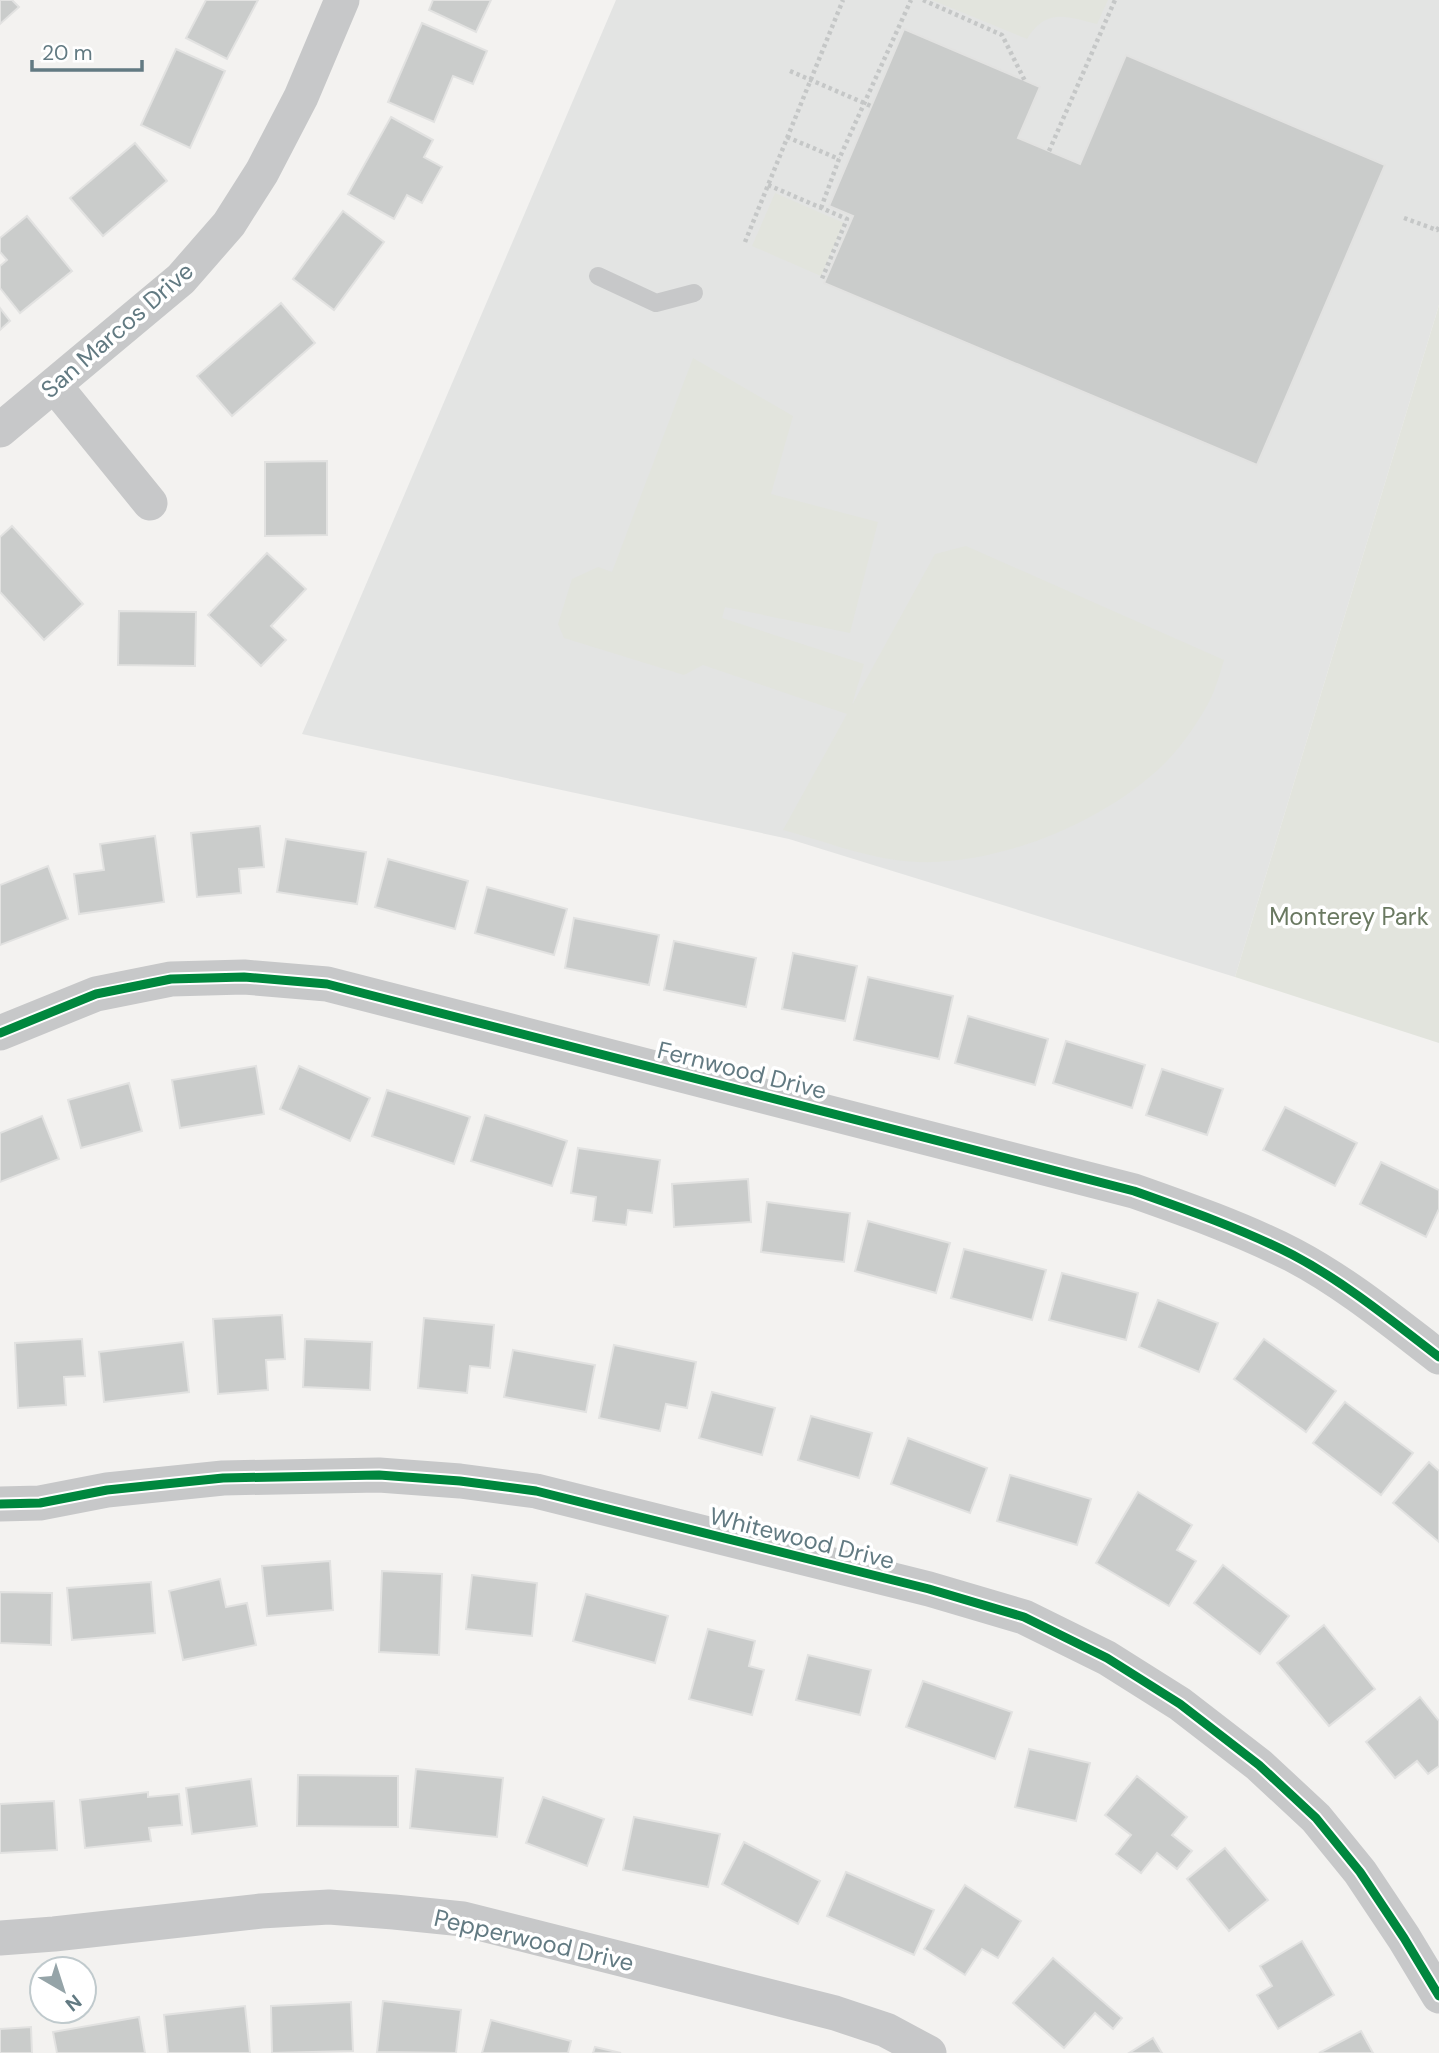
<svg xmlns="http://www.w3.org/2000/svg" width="1439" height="2053" font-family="'DM Sans',sans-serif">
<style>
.built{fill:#e3e4e3}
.green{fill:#e2e4dd}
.building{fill:#cacccb;stroke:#e2e2e1;stroke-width:2}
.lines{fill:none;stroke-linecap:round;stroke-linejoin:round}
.path{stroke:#c5c7c7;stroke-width:4.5;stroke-dasharray:3.5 3.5;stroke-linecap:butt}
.lane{stroke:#c7c8c9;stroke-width:18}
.street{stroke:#c7c8c9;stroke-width:35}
.cycleway-casing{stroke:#fff;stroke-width:13}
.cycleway{stroke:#00873e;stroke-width:9}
.labels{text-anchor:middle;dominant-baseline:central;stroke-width:7;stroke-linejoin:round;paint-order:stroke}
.street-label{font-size:24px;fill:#627a82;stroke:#fff}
.park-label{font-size:24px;fill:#6a7961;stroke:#fff}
</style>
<rect width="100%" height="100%" fill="#f3f2f0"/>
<path class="built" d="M616 0H1439V305L1235 977 789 839 302 734Z"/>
<g class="green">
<path d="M932 0H1108L1097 24C1067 17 1047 7 1027 39Z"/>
<path d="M775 193 844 223 821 276 752 246Z"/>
<path d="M1439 305V1043L1235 977Z"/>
<path d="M693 358 793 416 771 494 878 522 850 633 725 607 722 618 864 664 852 705 935 554 966 546 1224 660C1220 673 1216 688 1210 700 1199 721 1180 749 1163 765 1101 825 984 873 896 860 858 855 821 840 783 830L847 714 703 665 684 675 564 638 558 624 572 579 598 567 612 572Z"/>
</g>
<g class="building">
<path d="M0 0H12L19 7 0 24Z"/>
<path d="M206 0H258L227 59 186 38Z"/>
<path d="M433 0H491L476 32 429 10Z"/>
<path d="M422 23 487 51 473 84 453 76 434 122 388 102Z"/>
<path d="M904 29 1040 87 1018 138 1080 164 1126 55 1385 165 1257 465 824 283 853 216 829 206Z"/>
<path d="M176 49 225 71 190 148 141 125Z"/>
<path d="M391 117 433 140 424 157 442 167 422 203 407 195 394 219 348 194Z"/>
<path d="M135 143 167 181 103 236 70 198Z"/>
<path d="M343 211 384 242 334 310 293 279Z"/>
<path d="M27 216 72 271 20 313 0 288V266L7 260 0 252V238Z"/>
<path d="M281 303 315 343 232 416 197 376Z"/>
<path d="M0 308 10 321 0 330Z"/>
<path d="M327 461V535L265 536V462Z"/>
<path d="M12 526 83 604 44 640 0 592V537Z"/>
<path d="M267 553 306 589 271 626 286 640 261 666 208 615Z"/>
<path d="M119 611 196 612 195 666 118 665Z"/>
<path d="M260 826 264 867 239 869 241 893 197 897 191 833Z"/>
<path d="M155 836 164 902 79 914 74 874 104 870 100 844Z"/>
<path d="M286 839 366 852 357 904 277 892Z"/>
<path d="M388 859 468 881 455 929 375 907Z"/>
<path d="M48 866 68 919 0 945V885Z"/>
<path d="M487 887 567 909 554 955 475 933Z"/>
<path d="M574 918 659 935 649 985 565 968Z"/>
<path d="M674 941 756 958 746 1007 664 990Z"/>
<path d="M793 953 857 966 845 1021 782 1009Z"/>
<path d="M868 977 953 996 939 1059 854 1040Z"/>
<path d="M968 1016 1048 1039 1035 1085 955 1063Z"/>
<path d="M1066 1041 1145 1065 1132 1108 1053 1083Z"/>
<path d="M256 1066 264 1114 180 1128 172 1080Z"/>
<path d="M299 1066 370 1098 350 1141 280 1109Z"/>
<path d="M1162 1069 1223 1089 1207 1135 1146 1115Z"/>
<path d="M129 1083 142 1131 81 1148 68 1100Z"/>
<path d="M387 1090 470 1117 454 1164 372 1136Z"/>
<path d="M1285 1107 1357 1143 1335 1186 1263 1150Z"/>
<path d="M485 1115 567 1141 552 1186 471 1161Z"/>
<path d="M42 1116 59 1159 0 1182V1133Z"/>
<path d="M578 1148 660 1160 652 1213 628 1210 626 1225 593 1221 596 1197 571 1193Z"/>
<path d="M1381 1162 1439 1190V1209L1426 1237 1360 1204Z"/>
<path d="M748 1179 751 1222 674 1227 672 1184Z"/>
<path d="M767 1202 850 1213 844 1262 761 1252Z"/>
<path d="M868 1221 950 1243 936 1293 855 1271Z"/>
<path d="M964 1249 1046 1270 1032 1320 951 1298Z"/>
<path d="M1062 1273 1138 1293 1126 1340 1049 1320Z"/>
<path d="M1158 1300 1218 1323 1199 1372 1139 1347Z"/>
<path d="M282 1315 285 1359 266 1360 268 1390 218 1394 213 1319Z"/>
<path d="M424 1318 494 1325 490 1368 470 1366 467 1393 418 1388Z"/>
<path d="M82 1339 85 1376 64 1377 66 1405 18 1408 15 1343Z"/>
<path d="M305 1339 372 1342 370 1390 303 1387Z"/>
<path d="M1264 1339 1336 1391 1306 1432 1234 1379Z"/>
<path d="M183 1342 189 1392 104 1402 99 1352Z"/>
<path d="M614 1345 696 1362 687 1408 666 1404 660 1431 599 1418Z"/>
<path d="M513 1350 595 1365 586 1412 504 1397Z"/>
<path d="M712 1392 775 1408 762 1455 699 1438Z"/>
<path d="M1345 1402 1413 1453 1381 1495 1313 1443Z"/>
<path d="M811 1416 872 1433 859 1478 798 1460Z"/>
<path d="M908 1438 987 1468 970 1513 891 1484Z"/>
<path d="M1429 1462 1439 1471V1542L1393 1503Z"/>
<path d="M1010 1475 1091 1499 1077 1545 997 1521Z"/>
<path d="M1138 1492 1192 1525 1177 1550 1196 1561 1169 1606 1096 1563Z"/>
<path d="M330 1561 333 1610 267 1616 262 1566Z"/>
<path d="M1223 1565 1289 1616 1260 1654 1194 1603Z"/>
<path d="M382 1571 442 1574 439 1655 379 1652Z"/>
<path d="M472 1575 537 1583 532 1636 466 1629Z"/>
<path d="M220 1579 226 1607 247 1603 256 1645 183 1660 169 1591Z"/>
<path d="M151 1582 155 1633 72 1640 67 1588Z"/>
<path d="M0 1592 52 1593 51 1645 0 1643Z"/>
<path d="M586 1594 668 1616 655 1663 573 1641Z"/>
<path d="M1324 1625 1375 1689 1329 1726 1277 1663Z"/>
<path d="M708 1629 755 1641 749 1666 764 1670 752 1715 689 1699Z"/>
<path d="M808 1655 871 1670 860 1715 796 1700Z"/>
<path d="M923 1681 1012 1712 995 1759 906 1727Z"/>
<path d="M1420 1697 1439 1721V1766L1428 1774 1417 1761 1395 1778 1366 1742Z"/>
<path d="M1029 1749 1090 1763 1076 1821 1015 1807Z"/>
<path d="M416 1769 503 1778 497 1837 410 1828Z"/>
<path d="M298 1775 398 1776V1827L297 1826Z"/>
<path d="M1137 1776 1187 1817 1172 1835 1192 1851 1177 1869 1157 1853 1141 1873 1116 1854 1131 1835 1105 1815Z"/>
<path d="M251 1779 257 1826 192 1834 186 1788Z"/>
<path d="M148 1792V1797L179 1794 182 1825 149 1828 151 1841 85 1848 80 1800Z"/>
<path d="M543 1797 604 1819 587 1866 526 1843Z"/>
<path d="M54 1801 57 1850 0 1853V1804Z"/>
<path d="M634 1817 720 1834 708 1887 623 1870Z"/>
<path d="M744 1842 820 1881 798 1924 722 1884Z"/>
<path d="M1225 1848 1268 1900 1229 1931 1187 1879Z"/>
<path d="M846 1872 934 1910 914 1955 827 1916Z"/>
<path d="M965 1885 1021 1921 998 1958 982 1949 965 1975 924 1949Z"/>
<path d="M1302 1941 1334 1995 1278 2029 1257 1995 1272 1986 1260 1966Z"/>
<path d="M1053 1958 1122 2018 1113 2029 1095 2013 1064 2048 1013 2003Z"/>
<path d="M383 2001 461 2010 456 2053 377 2052Z"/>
<path d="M351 2002 353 2051 272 2053 271 2006Z"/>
<path d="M245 2006 250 2053H168L164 2015Z"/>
<path d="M139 2017 145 2053H57L53 2032Z"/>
<path d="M491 2020 571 2041 568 2053H482Z"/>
<path d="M31 2027 32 2053H0V2029Z"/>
<path d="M1361 2031 1373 2053H1319Z"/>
<path d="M1153 2038 1162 2053H1129Z"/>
<path d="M595 2047 621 2053H593Z"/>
</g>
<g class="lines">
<g class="path">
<path d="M923 0 1002 35 1025 81"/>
<path d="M790 71 871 106"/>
<path d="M787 137 839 159"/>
<path d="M1049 151 1115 0"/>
<path d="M768 185 847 219 821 281"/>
<path d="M821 208 839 159 911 0"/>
<path d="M1404 218 1437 230 1439 227"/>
<path d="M745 242 843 0"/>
</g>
<path class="lane" d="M598 276 656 303 694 293"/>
<g class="street">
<path d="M55 386 150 503"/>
<path d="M0 430 181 279 229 224 262 172 301 97 342 0"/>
<path d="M0 1033 96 994 171 979 244 977 327 984 1134 1191C1188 1210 1242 1229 1293 1255 1346 1283 1392 1321 1439 1357"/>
<path d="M0 1504 40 1503 107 1490 223 1478 379 1475 460 1481 536 1491 929 1589 1024 1617 1107 1658 1180 1704 1259 1765 1316 1818 1360 1872 1404 1938 1439 1996"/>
<path d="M0 1938 54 1934 261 1911 329 1907 394 1912 463 1919 835 2013 886 2030 929 2053"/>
</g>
<defs>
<g id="cycleway">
<path d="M0 1033 96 994 171 979 244 977 327 984 1134 1191C1188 1210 1242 1229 1293 1255 1346 1283 1392 1321 1439 1357"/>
<path d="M0 1504 40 1503 107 1490 223 1478 379 1475 460 1481 536 1491 929 1589 1024 1617 1107 1658 1180 1704 1259 1765 1316 1818 1360 1872 1404 1938 1439 1996"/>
</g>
</defs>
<use href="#cycleway" class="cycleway-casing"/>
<use href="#cycleway" class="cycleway"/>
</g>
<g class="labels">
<g class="street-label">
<text transform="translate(117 330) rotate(-41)">San Marcos Drive</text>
<text transform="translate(742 1070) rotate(14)">Fernwood Drive</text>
<text transform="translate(802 1538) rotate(14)">Whitewood Drive</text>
<text transform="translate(534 1940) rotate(13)">Pepperwood Drive</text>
</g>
<g class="park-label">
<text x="1349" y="916">Monterey Park</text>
</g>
</g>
<g transform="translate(63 1990) rotate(141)"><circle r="33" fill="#ffffff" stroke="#c0cacd" stroke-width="2"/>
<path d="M0-5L12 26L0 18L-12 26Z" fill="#95a4a8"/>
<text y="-10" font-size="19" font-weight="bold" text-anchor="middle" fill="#627a82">N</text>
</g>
<path d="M32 60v10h110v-10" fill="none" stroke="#627a82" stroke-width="3.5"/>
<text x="42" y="60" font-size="21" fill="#627a82" stroke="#ffffff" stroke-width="5" paint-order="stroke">20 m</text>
</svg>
